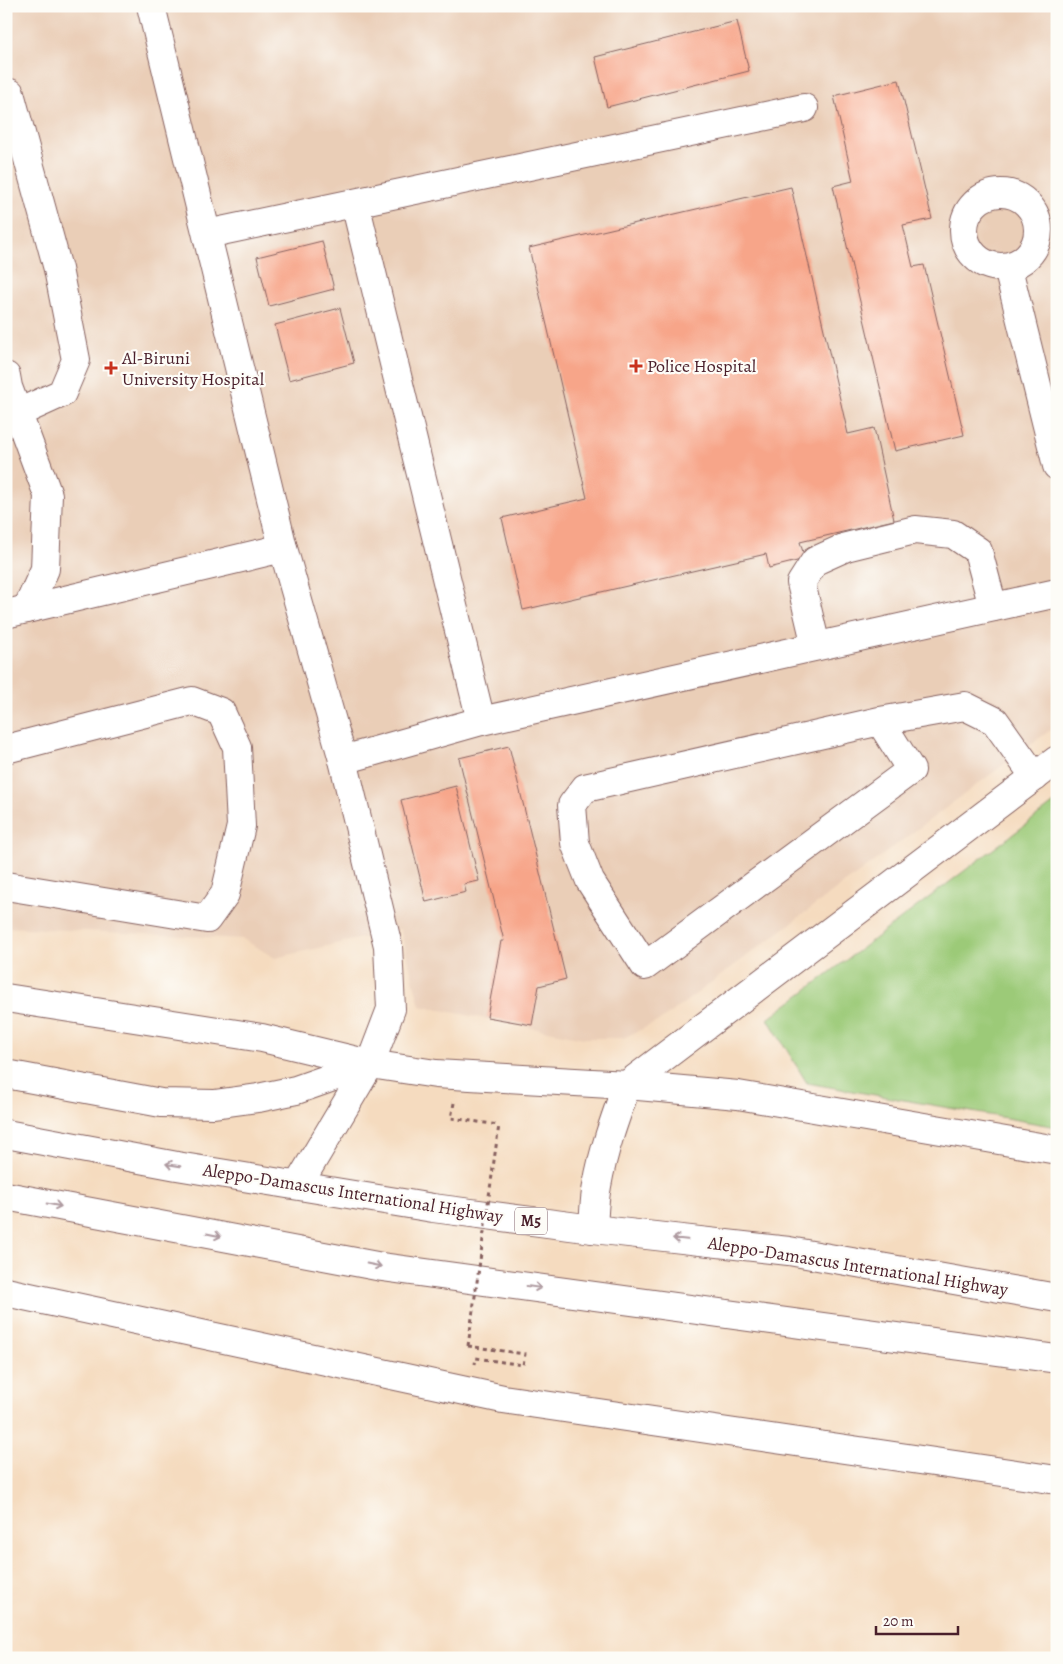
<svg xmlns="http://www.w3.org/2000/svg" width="1063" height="1664" font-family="Alegreya,serif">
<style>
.built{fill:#eaceb7}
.green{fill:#9cca78;stroke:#737452}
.building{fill:#f7a589}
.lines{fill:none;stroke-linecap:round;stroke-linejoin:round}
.minor-casing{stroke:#86615f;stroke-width:30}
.highway-casing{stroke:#86615f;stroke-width:30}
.path{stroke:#86615f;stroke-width:3;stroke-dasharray:4 4;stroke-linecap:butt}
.minor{stroke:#fff;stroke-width:28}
.highway{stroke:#fff;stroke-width:28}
.path-bridge{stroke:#86615f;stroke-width:3;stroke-dasharray:4 4;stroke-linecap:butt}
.oneway{stroke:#ae9aa0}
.poi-dot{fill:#c8321e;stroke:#fdfcf7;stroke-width:2}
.labels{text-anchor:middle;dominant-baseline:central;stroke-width:4.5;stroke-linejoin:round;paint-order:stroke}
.shield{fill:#fdfcf7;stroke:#806168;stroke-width:1}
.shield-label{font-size:16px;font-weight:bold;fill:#4a1f2b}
.poi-label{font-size:18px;fill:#4a1f2b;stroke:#fdfcf7;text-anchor:start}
.street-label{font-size:18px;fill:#4a1f2b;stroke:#fdfcf7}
</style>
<rect width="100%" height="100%" fill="#fdfcf7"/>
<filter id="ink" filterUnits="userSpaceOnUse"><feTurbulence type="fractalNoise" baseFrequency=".02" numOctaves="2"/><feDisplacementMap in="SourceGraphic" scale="10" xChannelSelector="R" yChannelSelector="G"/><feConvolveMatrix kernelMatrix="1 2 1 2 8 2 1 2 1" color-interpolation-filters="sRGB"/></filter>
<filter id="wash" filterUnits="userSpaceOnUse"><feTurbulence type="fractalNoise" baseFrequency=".0096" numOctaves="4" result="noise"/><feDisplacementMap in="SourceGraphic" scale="20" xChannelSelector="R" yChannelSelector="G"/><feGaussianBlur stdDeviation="1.12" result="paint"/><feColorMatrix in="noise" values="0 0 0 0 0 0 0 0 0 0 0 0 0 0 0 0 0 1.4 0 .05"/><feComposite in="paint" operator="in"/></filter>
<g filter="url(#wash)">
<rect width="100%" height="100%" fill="#f5dbbf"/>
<path class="built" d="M6 6H1057V725L661 1020 623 1038H584L420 1006 400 929 275 958 243 939 6 927Z"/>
<path class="green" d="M1057 801V1127L807 1083 768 1019Z"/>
<g id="blocks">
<g class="building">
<path d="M737 21 749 71 607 107 595 57Z"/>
<path d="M899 80 932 219 903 225 913 267 924 265 964 435 895 451 833 186 853 181 834 96Z"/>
<path d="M791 187 848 434 874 428 894 520 800 542 805 559 769 568 766 554 523 610 502 518 587 498 529 248Z"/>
<path d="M322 241 334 289 269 306 257 257Z"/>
<path d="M340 308 354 363 289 380 275 325Z"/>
<path d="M509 746 566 979 539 986 532 1025 487 1017 501 941H504L459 758Z"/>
<path d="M456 786 479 881 464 884 466 892 426 902 401 800Z"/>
</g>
</g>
</g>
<g filter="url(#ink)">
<use href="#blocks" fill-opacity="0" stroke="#86615f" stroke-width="1"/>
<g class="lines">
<defs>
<g id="minor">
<path d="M151 6 283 548 343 760 388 946 391 1009 370 1064 298 1185"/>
<path d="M10 93 58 269 76 360 62 393 18 413"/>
<circle cx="1001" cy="230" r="37"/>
<path d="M355 203 481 721"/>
<path d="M207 234 804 108"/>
<path d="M1008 268 1057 466"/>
<path d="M6 376 8 387 48 495 45 569 27 609"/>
<path d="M6 614 283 548"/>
<path d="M816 646 801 583 815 561 846 547 915 530 953 534 978 551 993 607"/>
<path d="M880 721 911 770 645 966 590 881 575 843 572 805 585 788 880 721 965 706 995 721 1035 777"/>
<path d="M6 749 192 701 221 712 237 747 241 826 225 894 207 919 6 886"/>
<path d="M343 760 481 721 1057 593"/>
<path d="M6 998 262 1038 370 1064 436 1074 627 1085 738 1095 1057 1150"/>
<path d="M6 1074 161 1103 214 1104 258 1098 296 1090 370 1064"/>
<path d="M593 1229C594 1215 594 1200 597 1186 603 1151 615 1118 627 1085L1057 760"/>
<path d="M6 1292 503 1399 1057 1480"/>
</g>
<g id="highway">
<path d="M6 1134 177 1166 433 1208 593 1229 789 1251 1057 1298"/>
<path d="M6 1196 382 1267 1057 1359"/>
</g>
</defs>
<use href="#minor" class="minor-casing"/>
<use href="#highway" class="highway-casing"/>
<g class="path">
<path d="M454 1103 451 1118 499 1125"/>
<path d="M468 1346 525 1354 523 1365 476 1358 475 1364"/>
</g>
<use href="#minor" class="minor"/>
<use href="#highway" class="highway"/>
<path class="path-bridge" d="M468 1346 499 1125"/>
</g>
<defs><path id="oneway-shaft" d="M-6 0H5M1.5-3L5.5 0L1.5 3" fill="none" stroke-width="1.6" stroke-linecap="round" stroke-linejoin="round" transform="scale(1.25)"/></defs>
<g class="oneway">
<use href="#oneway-shaft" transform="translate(173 1165) rotate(-170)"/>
<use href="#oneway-shaft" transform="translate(54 1205) rotate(11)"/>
<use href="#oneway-shaft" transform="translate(214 1235) rotate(11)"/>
<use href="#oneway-shaft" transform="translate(680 1239) rotate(-174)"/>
<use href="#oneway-shaft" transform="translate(374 1265) rotate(11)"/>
<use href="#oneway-shaft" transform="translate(534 1287) rotate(8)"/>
</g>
</g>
<g class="poi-dot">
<path d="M633.5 358.5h5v5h5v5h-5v5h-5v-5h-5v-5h5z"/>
<path d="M108.5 360.5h5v5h5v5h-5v5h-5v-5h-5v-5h5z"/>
</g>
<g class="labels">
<rect class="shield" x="515" y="1207.5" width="32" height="27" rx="4"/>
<g class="shield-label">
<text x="531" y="1221">M5</text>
</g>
<g class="poi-label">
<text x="122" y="358">Al-Biruni<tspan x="122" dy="21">University Hospital</tspan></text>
<text x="647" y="366">Police Hospital</text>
</g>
<g class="street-label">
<text transform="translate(353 1193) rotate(9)">Aleppo-Damascus International Highway</text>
<text transform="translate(858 1266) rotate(9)">Aleppo-Damascus International Highway</text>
</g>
</g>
<rect width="1063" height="1664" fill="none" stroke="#fdfcf7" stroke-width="25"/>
<path d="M876 1626v8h82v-8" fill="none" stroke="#4a1f2b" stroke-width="2.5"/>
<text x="883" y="1626" font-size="15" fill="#4a1f2b" stroke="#fdfcf7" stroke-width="4" paint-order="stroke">20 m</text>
</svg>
